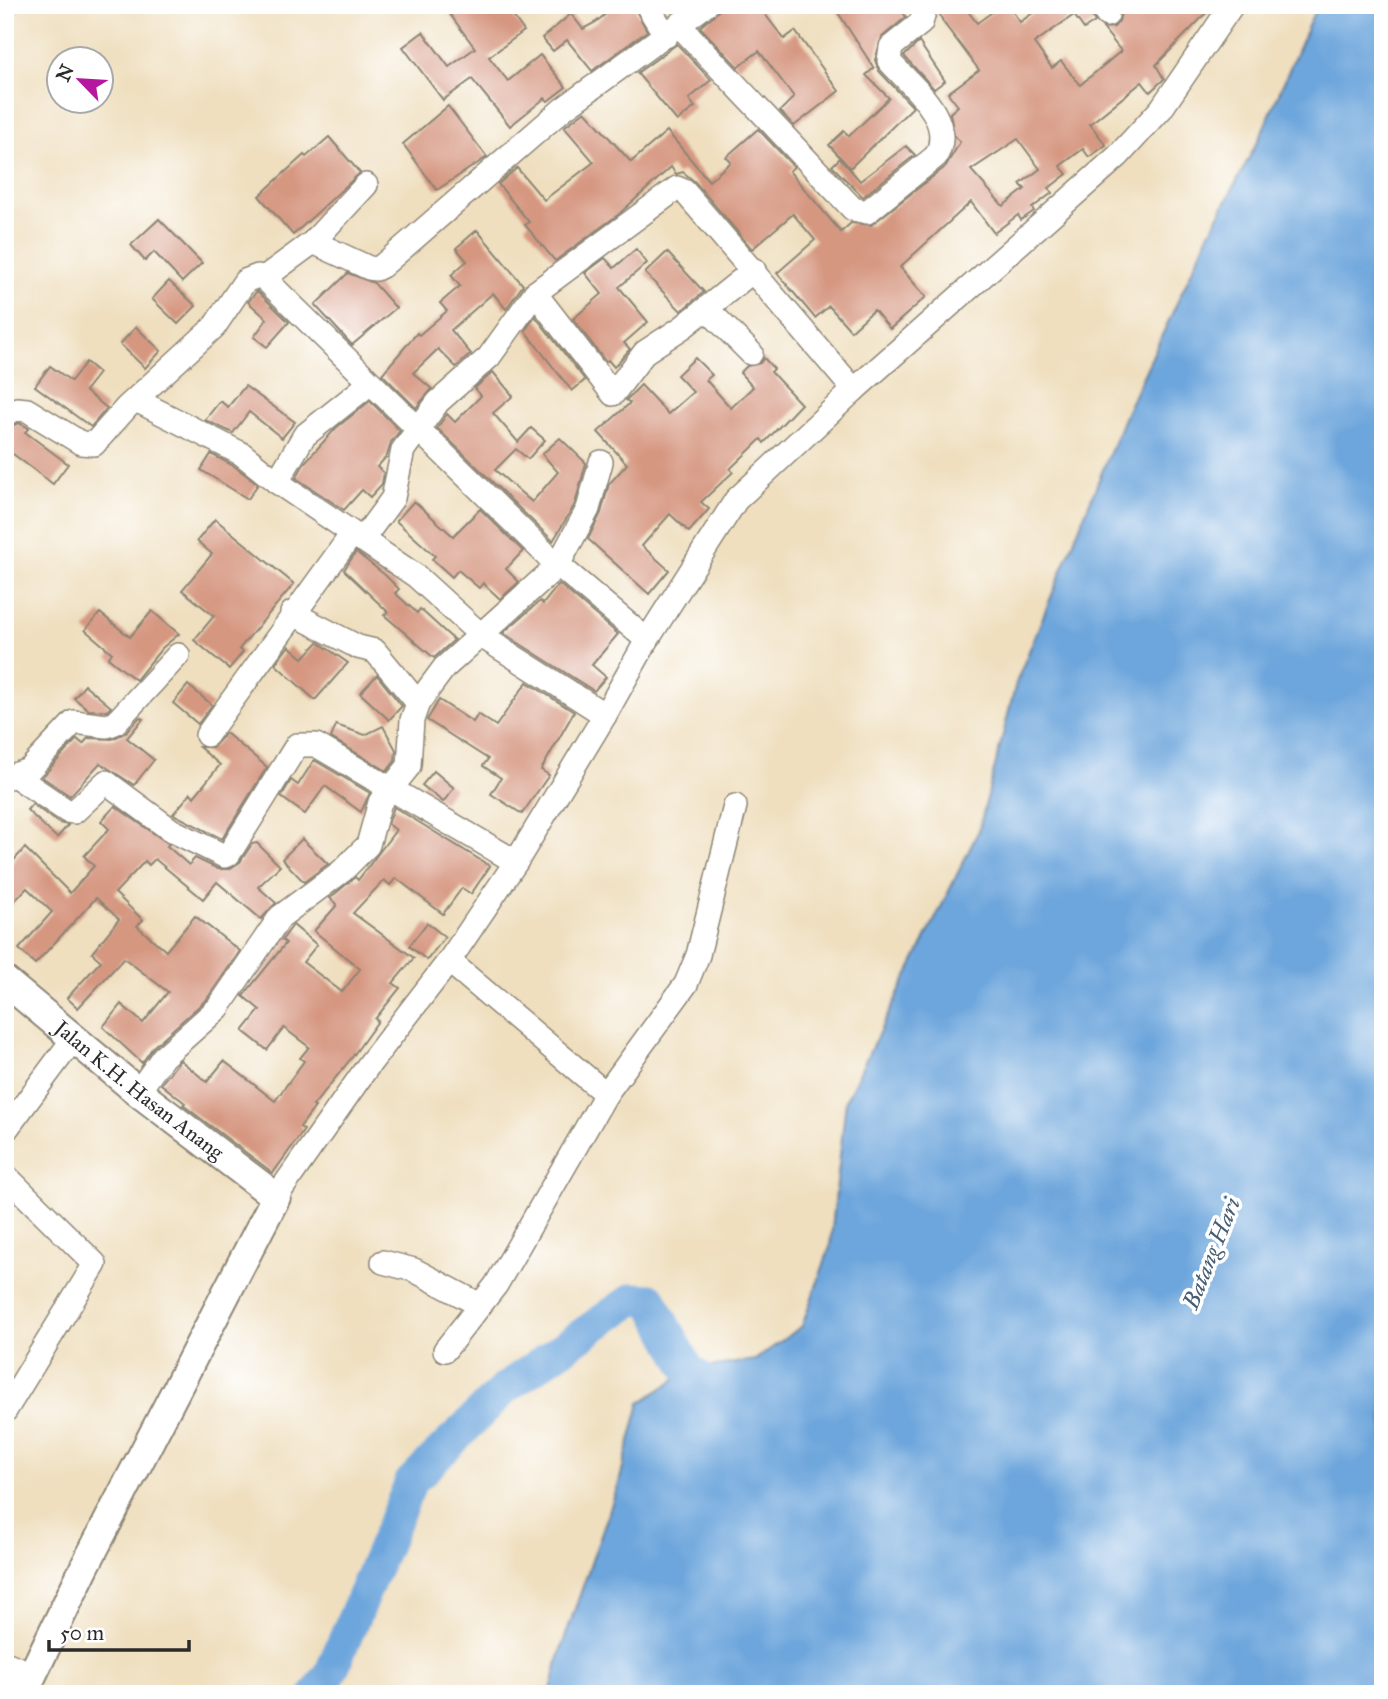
<svg xmlns="http://www.w3.org/2000/svg" width="1388" height="1699" font-family="'IM FELL Great Primer',serif">
<style>
.water{fill:#6da6dc;stroke:#4c6884;stroke-width:2}
.lines{fill:none;stroke-linecap:round;stroke-linejoin:round}
.river{stroke:#6da6dc;stroke-width:33}
.building{fill:#d69781;fill-rule:evenodd}
.minor-casing{stroke:#8d8575;stroke-width:26}
.major-casing{stroke:#8d8575;stroke-width:32}
.minor{stroke:#fff;stroke-width:23}
.major{stroke:#fff;stroke-width:28}
.labels{text-anchor:middle;dominant-baseline:central;stroke-width:7;stroke-linejoin:round;paint-order:stroke}
.street-label{font-size:21px;fill:#2b2b2b;stroke:#fff}
.water-label{font-size:23px;font-style:italic;fill:#455c72;stroke:#fff}
</style>
<rect width="100%" height="100%" fill="#fff"/>
<filter id="ink" filterUnits="userSpaceOnUse"><feTurbulence type="fractalNoise" baseFrequency=".0143" numOctaves="2"/><feDisplacementMap in="SourceGraphic" scale="14" xChannelSelector="R" yChannelSelector="G"/><feConvolveMatrix kernelMatrix="1 2 1 2 8 2 1 2 1" color-interpolation-filters="sRGB"/></filter>
<filter id="wash" filterUnits="userSpaceOnUse"><feTurbulence type="fractalNoise" baseFrequency=".00686" numOctaves="4" result="noise"/><feDisplacementMap in="SourceGraphic" scale="28" xChannelSelector="R" yChannelSelector="G"/><feGaussianBlur stdDeviation="1.57" result="paint"/><feColorMatrix in="noise" values="0 0 0 0 0 0 0 0 0 0 0 0 0 0 0 0 0 1.4 0 .05"/><feComposite in="paint" operator="in"/></filter>
<g filter="url(#wash)">
<rect width="100%" height="100%" fill="#efdfbf"/>
<path class="water" d="M1317 5H1383V1694H550L561 1649 619 1483 640 1403 689 1370 755 1360 802 1326 830 1247 846 1100 979 830 1016 683 1126 413 1207 238 1261 135Z"/>
<g class="lines">
<path class="river" d="M316 1694 330 1674 411 1482 504 1389 633 1299 651 1300 689 1370 724 1395"/>
</g>
<g id="blocks">
<g class="building">
<path d="M443 5H505L524 31 489 57 508 81 540 55 566 87 548 101 545 98 510 126 472 79 443 100 403 47 423 32 449 67 475 48Z"/>
<path d="M604 5H633L647 31 592 71 567 40 553 51 542 38 571 14 583 29 596 22 608 12Z"/>
<path d="M725 5H758L784 39 795 31 839 91 794 126 780 111 794 97 759 51 738 67 700 27Z"/>
<path d="M833 5H898L906 17 882 37 875 60 879 71 913 107 850 168 829 145 844 131 849 136 889 98 866 75 874 68Z"/>
<path d="M936 5H963L977 23 1002 5H1008L1020 22 1044 5H1086L1095 22 1084 29 1074 15 1034 43 1052 68 1061 61 1080 85 1121 51 1103 28 1114 27 1119 21 1121 13 1117 5H1214L1156 65 1164 79 1150 92 1142 82 1090 124 1106 145 1089 157 1083 149 1060 166 1067 174 1049 188 1052 193 1032 208 1034 211 1021 220 1018 215 994 233 971 202 900 267 926 297 890 329 874 310 851 331 829 306 815 318 777 273 815 240 793 214 752 249 695 182 683 172 676 174 671 167 619 214 555 261 525 225 529 222 498 184 517 168 544 200 594 162 564 127 585 111 631 162 667 131 709 181 731 162 726 157 758 129 794 167 789 171 841 232 851 223 871 225 945 167 960 142 954 135 950 113 958 106 948 93 979 70 943 22ZM1018 139 1040 169 1020 184 1025 189 1003 206 971 170Z"/>
<path d="M919 42 945 81 934 89 904 56Z"/>
<path d="M677 44 711 80 689 99 695 107 677 121 637 73Z"/>
<path d="M448 106 487 157 437 190 403 144Z"/>
<path d="M329 137 360 173 293 235 259 196 304 155 306 157Z"/>
<path d="M906 146 915 155 863 197 832 166 840 158 860 181Z"/>
<path d="M159 219 202 263 182 282 154 252 145 261 131 245Z"/>
<path d="M477 230 523 285 506 309 493 293 451 330 471 354 456 367 438 349 413 373 432 389 416 408 382 374 417 333 419 335 447 311 440 303 460 286 451 275 467 261 456 248Z"/>
<path d="M636 249 647 263 619 287 648 322 624 343 630 349 614 367 608 360 606 362 573 319 602 294 585 273 605 258 614 268Z"/>
<path d="M667 252 704 292 681 311 645 273Z"/>
<path d="M348 273 374 283 396 308 352 345 315 305Z"/>
<path d="M169 281 196 306 178 324 152 299Z"/>
<path d="M257 291 289 322 267 347 254 337 267 319 248 302Z"/>
<path d="M535 316 585 380 572 391 525 331Z"/>
<path d="M136 327 161 351 145 368 120 344Z"/>
<path d="M695 358 712 375 706 380 731 408 753 387 740 373 747 366 760 363 764 358 774 369 771 372 801 404 764 443 761 439 730 469 733 472 701 502 709 509 689 532 670 514 642 546 669 570 649 594 588 539 601 513 609 484 627 464 598 432 630 403 626 400 641 385 668 414 693 392 677 375Z"/>
<path d="M86 362 99 373 85 391 107 408 91 427 35 386 50 366 71 381Z"/>
<path d="M493 372 513 396 493 413 518 442 531 428 545 440 528 459 516 449 495 470 532 502 558 472 542 454 560 438 586 463 575 504 553 541 437 428 447 414 455 422 481 396 475 388Z"/>
<path d="M245 386 295 422 282 438 249 412 233 433 205 420 220 401 228 407Z"/>
<path d="M370 401 400 431 391 442 387 456 377 467 384 473 382 484 370 497 362 490 344 510 296 478 305 462 336 428Z"/>
<path d="M19 423 29 428 25 432 68 464 53 484 5 448V428Z"/>
<path d="M211 454 234 466 258 484 248 499 201 470Z"/>
<path d="M414 501 453 536 480 509 523 551 506 569 519 582 500 599 483 583 479 588 458 570 452 577 432 559 435 556 396 521Z"/>
<path d="M215 519 294 584 239 649 243 652 229 669 194 640 214 616 182 590 212 554 197 541Z"/>
<path d="M356 552 385 575 399 589 395 593 417 613 420 609 454 640 434 658 384 615 388 612 344 570Z"/>
<path d="M559 584 618 634 592 665 606 677 594 691 503 633 540 601 543 604Z"/>
<path d="M152 611 179 634 162 648 136 680 108 658 112 653 85 630 100 613 130 637Z"/>
<path d="M318 642 348 663 315 700 275 664 289 646 303 658Z"/>
<path d="M377 675 402 706 389 720 360 693Z"/>
<path d="M527 682 574 712 541 770 549 775 522 814 491 794 501 778 483 766 488 759 427 720 439 700 473 722 478 714 496 726Z"/>
<path d="M85 685 111 707 107 711 89 710 74 698Z"/>
<path d="M188 685 212 705 198 724 173 703Z"/>
<path d="M140 717 143 719 127 738 154 760 134 785 100 763 70 796 42 777 77 739 83 744 88 738 112 739 125 733Z"/>
<path d="M336 725 365 735 383 726 396 750 395 761 387 771 331 738Z"/>
<path d="M226 733 267 767 222 839 173 814 191 793 194 797 220 765 199 747H213Z"/>
<path d="M314 760 370 793 361 812 325 786 305 814 281 797 291 780 298 785Z"/>
<path d="M434 771 454 788 443 802 422 785Z"/>
<path d="M32 804 59 823 68 825 57 838 27 810Z"/>
<path d="M115 806 169 844 167 846 189 865 195 858 218 869H229L240 862 252 844 257 843 280 866 258 887 276 903 261 919 217 882 203 899 155 859 149 865 145 861 115 893 143 920 137 926 166 951 195 916 240 951 207 999 153 1047 142 1063 103 1027 121 1004 143 1023 168 992 124 958 78 1008 67 998 101 961 92 953 119 919 96 898 35 964 19 949 52 912 27 888 5 911V870L25 848 70 893 94 866 84 856 109 829 101 821Z"/>
<path d="M394 807 490 866 471 894 462 888 443 914 396 878 390 885 384 880 353 913 414 958 393 983 400 988 375 1019 378 1021 353 1056 313 1106 315 1107 300 1127 304 1130 273 1173 183 1105 185 1103 161 1084 180 1060 207 1082 224 1061 275 1101 304 1061 300 1058 309 1047 284 1028 267 1050 243 1031 260 1010 243 996 286 943 282 940 293 925 317 945 303 962 342 992 360 969 314 931 337 905 330 898 355 877 358 880 396 830 388 824Z"/>
<path d="M302 839 328 864 304 882 282 859Z"/>
<path d="M427 923 445 937 427 960 409 946Z"/>
</g>
</g>
</g>
<g filter="url(#ink)">
<use href="#blocks" fill-opacity="0" stroke="#8d8575" stroke-width="2"/>
<g class="lines">
<defs>
<g id="minor">
<path d="M647 5 666 36"/>
<path d="M1100 5 1107 15"/>
<path d="M680 26 853 209 867 212 936 156C956 119 912 87 889 61L891 47 921 23 924 13 920 5"/>
<path d="M313 242 369 268 376 269 382 266 563 109 706 5"/>
<path d="M264 278 313 242 366 185"/>
<path d="M535 293 613 394 645 352 683 327 754 270"/>
<path d="M707 309 751 353"/>
<path d="M136 400 242 454 277 482 416 576 483 637 605 715"/>
<path d="M5 414 17 409 27 410 81 443 94 444 127 407 214 327 245 281 258 276 264 278 550 558 647 640"/>
<path d="M277 482 304 436 369 384"/>
<path d="M362 540 393 498 403 450 438 402 489 357 535 293 677 188 684 191 854 390"/>
<path d="M292 613 358 647 375 651 418 703"/>
<path d="M207 735 352 534"/>
<path d="M14 775 67 811 74 812 106 782 171 830 224 856 229 854 297 745H316L516 862"/>
<path d="M5 778 29 770 74 722 107 726 115 723 178 655"/>
<path d="M138 1092 163 1057 218 1008 280 917 342 871 368 845 380 802 409 766 412 720 418 703 444 668 558 565 588 509 601 462"/>
<path d="M606 1094 686 984 698 955 735 806"/>
<path d="M5 1131 74 1038"/>
<path d="M5 1175 95 1264 5 1411"/>
<path d="M276 1197 368 1066 449 961 516 862 605 715 647 640 736 500 854 390 1118 156 1161 109 1232 5"/>
<path d="M383 1262 414 1270 480 1305"/>
<path d="M445 1350 496 1285 606 1094 449 961"/>
<path d="M5 1663 32 1674"/>
</g>
<g id="major">
<path id="s1" d="M5 981 138 1092 276 1197 85 1566 23 1694"/>
</g>
</defs>
<use href="#minor" class="minor-casing"/>
<use href="#major" class="major-casing"/>
<use href="#minor" class="minor"/>
<use href="#major" class="major"/>
</g>
</g>
<g class="labels">
<g class="street-label">
<text stroke="none"><textPath href="#s1" startOffset="173">Jalan K.H. Hasan Anang</textPath></text>
</g>
<g class="water-label">
<text transform="translate(1211 1253) rotate(-68)">Batang Hari</text>
</g>
</g>
<rect width="1388" height="1699" fill="none" stroke="#fff" stroke-width="28"/>
<g transform="translate(80 80) rotate(295)"><circle r="33" fill="#ffffff" stroke="#aaaaaa" stroke-width="2"/>
<path d="M0-5L12 26L0 18L-12 26Z" fill="#b5179e"/>
<text y="-10" font-size="19" font-weight="bold" text-anchor="middle" fill="#2b2b2b">N</text>
</g>
<path d="M49 1640v10h140v-10" fill="none" stroke="#2b2b2b" stroke-width="3.5"/>
<text x="60" y="1640" font-size="21" fill="#2b2b2b" stroke="#ffffff" stroke-width="5" paint-order="stroke">50 m</text>
</svg>
